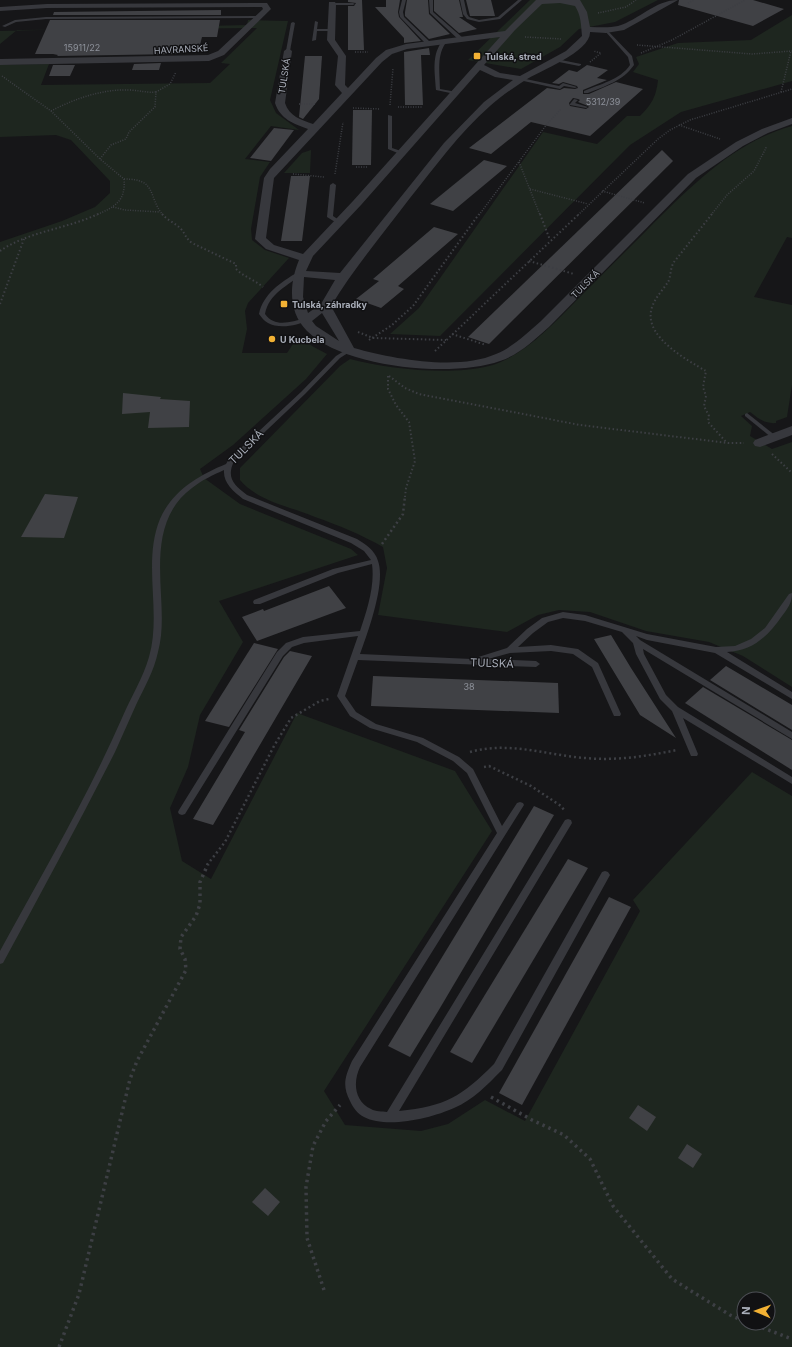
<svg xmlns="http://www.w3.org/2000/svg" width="792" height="1347" font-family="Inter,sans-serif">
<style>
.green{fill:#1e261f;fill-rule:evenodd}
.building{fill:#404145;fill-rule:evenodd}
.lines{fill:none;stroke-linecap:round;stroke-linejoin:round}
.path-far3{stroke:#3d3f44;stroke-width:1.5;stroke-dasharray:1 1.5;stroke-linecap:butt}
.path-far2{stroke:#3d3f44;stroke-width:2;stroke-dasharray:1.5 2.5;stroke-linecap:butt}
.path-far1{stroke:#3d3f44;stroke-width:2.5;stroke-dasharray:2 3;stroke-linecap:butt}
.path{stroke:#3d3f44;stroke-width:3.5;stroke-dasharray:2.5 4;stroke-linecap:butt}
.service{fill:#37383d;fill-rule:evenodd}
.minor{fill:#37383d;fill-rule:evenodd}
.poi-dot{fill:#f2b134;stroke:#111113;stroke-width:1.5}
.labels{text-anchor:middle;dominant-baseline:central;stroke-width:3;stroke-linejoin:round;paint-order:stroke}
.number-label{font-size:9px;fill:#8e929b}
.far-street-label{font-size:9px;fill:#a8adb8;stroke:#111113}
.far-poi-label{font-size:9px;font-weight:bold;fill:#a8adb8;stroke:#111113;text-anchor:start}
.street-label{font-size:11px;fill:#a8adb8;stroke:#111113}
</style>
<rect width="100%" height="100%" fill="#161618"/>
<g class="green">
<path d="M530 0H658L615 22 579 29 560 47 521 69 468 60Z"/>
<path d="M792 15V81L681 112 630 145 440 336 390 334 419 308 543 132 597 144 627 116H640C652 104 656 97 658 80L633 72 639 64 636 57 678 43 751 40Z"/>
<path d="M248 20 288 21 270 100 276 113 299 130 271 126 245 159 270 162 260 177 251 229 252 240 265 250 289 258 248 303 245 311 247 329 242 353H287L295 341 304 339 312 346 327 354 306 379 233 445 200 469 204 478 240 504 351 549 358 555 219 601 243 642 200 715 188 767 170 808 182 861 211 879 297 713 455 771 492 831 324 1091 345 1125 421 1131 448 1124 485 1100 525 1121 640 911 633 900 752 772 792 796V1347H0V242L62 221 95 207 110 193V181L71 140 56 135 0 137V65L49 64 41 85 210 83 230 64 221 63 257 28 17 30 0 44V31L247 25ZM744 1299H768V1323H744Z"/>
<path d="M792 126V238L787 237 754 297 792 305V385L787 417 776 421V423C765 424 759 419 750 412L741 416 752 426 750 436 772 449 792 442V687L743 656 709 642 646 631 590 612 559 610 538 615 507 632 378 615 387 568 383 547C362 535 338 525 315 517 289 506 259 502 240 480V468L340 366 350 359C390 369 448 376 489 366 523 357 551 326 575 302 600 277 624 253 648 229 690 187 734 142 792 126Z"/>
<path d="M311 150 310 173H284L302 153Z"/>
</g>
<g class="building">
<path d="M348 0H362L364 50H348V6H354L356 3 348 2Z"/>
<path d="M386 0H400L398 12 399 17 421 41 404 43V38L375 7H386Z"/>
<path d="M407 0H428L429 14 450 34 429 39 405 16V12Z"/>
<path d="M434 0H459L463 17H459L477 29 459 33 434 11Z"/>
<path d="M466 0H491L495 16H470Z"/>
<path d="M679 0H753L784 9 753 26 678 5Z"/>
<path d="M221 10V15H53L54 12Z"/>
<path d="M50 20H220L217 37H202L200 45H179L177 54 57 56 58 55 53 54H35Z"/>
<path d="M429 48 430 55H421L423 105H405L404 52Z"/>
<path d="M305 56H322L319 99 303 119 299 117Z"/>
<path d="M161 63 159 70H132L134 64Z"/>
<path d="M53 65H75L70 76H49Z"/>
<path d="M587 65 608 70 597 78 607 80 583 90V94H589L616 82 643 89 590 136 531 122 491 154 469 148 547 88 560 90 564 88 575 89 578 88 577 86 563 82 559 84 552 83 569 70 577 72ZM573 98 578 99 580 100 578 102 588 106 589 107 586 109 570 106 569 103Z"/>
<path d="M353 110H372L371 165H352Z"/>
<path d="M274 128 294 130 271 161 250 158Z"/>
<path d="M662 150 673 161 489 344 468 337Z"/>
<path d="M484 160 507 166 453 211 430 204Z"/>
<path d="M291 176H310L302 241H281Z"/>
<path d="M434 227 458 234 398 286 404 289 381 308 356 299 379 281 373 279Z"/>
<path d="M123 393 161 397 160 399 190 401 189 427 148 428 150 412 122 414Z"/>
<path d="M45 494 78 497 64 538 21 537Z"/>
<path d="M329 586 346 608 257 641 242 617 263 609 264 611Z"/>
<path d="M611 635 631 668 676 738 640 715 594 639Z"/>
<path d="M254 643 278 649 229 727 205 721Z"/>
<path d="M290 651 312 656 213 825 193 819 245 732 239 730 284 657Z"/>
<path d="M726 666 792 705V730L710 680Z"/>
<path d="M373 676 558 683 559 713 371 706Z"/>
<path d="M703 687 792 740V770L685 703Z"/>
<path d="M534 806 554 815 440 1008 410 1057 388 1046Z"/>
<path d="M568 859 588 868 472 1063 450 1052Z"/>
<path d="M609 897 631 907 522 1105 499 1093Z"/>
<path d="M638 1105 656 1117 647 1131 629 1118Z"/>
<path d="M687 1144 702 1154 693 1168 678 1158Z"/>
<path d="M265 1188 280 1202 268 1216 252 1202Z"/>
</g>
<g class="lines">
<g class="path-far3">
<path d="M688 3 694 0"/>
<path d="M598 13 626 7 636 0"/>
<path d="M525 37 562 39"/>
<path d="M637 45 752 54 792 51"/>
<path d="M355 52H368"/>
<path d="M641 53 672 40 745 0"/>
<path d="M590 62 601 53 593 51"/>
<path d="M2 76 51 111 100 159 124 179C126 201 115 207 96 215"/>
<path d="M781 92 791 51"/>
<path d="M299 104H316"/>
<path d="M390 105 393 68"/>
<path d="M398 107H423"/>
<path d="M353 108 380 109"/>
<path d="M51 111C74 99 102 89 128 90 138 90 146 93 156 92"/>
<path d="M679 125 720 139"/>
<path d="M100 159 111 145 126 139 129 132 155 107 156 92 170 84 176 72"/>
<path d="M519 162 540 215"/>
<path d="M356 167H368"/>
<path d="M293 174 324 177"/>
<path d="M335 174 343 122"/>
<path d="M124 179C158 179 147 196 163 215"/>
<path d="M530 189 588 204"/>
<path d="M602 191 645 203"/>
<path d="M113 207 125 210 160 212"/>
<path d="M479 215 547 124 561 109"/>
<path d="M578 215 658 139 670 130 690 120 792 89"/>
<path d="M711 215 727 195 754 171 766 148 765 146"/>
</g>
<g class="path-far2">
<path d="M162 214C167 220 175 223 180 228 186 234 185 238 192 243L236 264V269C244 277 255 280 263 287"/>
<path d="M540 214 550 240"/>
<path d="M712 214 674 262C670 268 671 277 668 282 662 291 653 300 651 311 646 338 687 360 706 371L703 387 706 396 704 406 709 416 708 422 727 443"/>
<path d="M0 251C29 231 67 229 98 214"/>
<path d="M529 261 574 274"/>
<path d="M0 304 24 239"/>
<path d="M358 332 373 338 446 340"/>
<path d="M452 334 486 345"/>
<path d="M369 340 392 325 413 306 479 214"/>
<path d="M435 351 579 214"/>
<path d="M388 376V389L396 405 409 422 415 461 406 488 405 497"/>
<path d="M389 376 405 388 419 394 580 425 728 443H744"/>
<path d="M772 454 792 473"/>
</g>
<g class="path-far1">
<path d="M382 544 403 514 405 496"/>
<path d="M470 752C509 741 546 755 585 758 617 761 647 756 677 750"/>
<path d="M484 767 489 766 531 786 561 806 564 810"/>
<path d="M207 865 225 842 274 746 291 718 320 701 329 699"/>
</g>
<g class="path">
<path d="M491 1097 532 1120 564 1135 590 1159 613 1206 672 1279 730 1315 744 1321"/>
<path d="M324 1290 307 1238 306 1187 313 1146 326 1121 340 1105"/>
<path d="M750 1323 792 1339"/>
<path d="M59 1347 79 1294 130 1079 137 1061 186 970 185 959 180 949 181 937 196 916 200 904V882L208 864"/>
</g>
<g class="service">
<path d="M402 0H406L403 12 404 17 430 42V44H426L400 17 399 12Z"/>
<path d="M429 0H433V12L463 38V40H459L430 13Z"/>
<path d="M460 0H464L467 14 469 17 479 20 498 17 518 0H522L500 19 479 22 467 19 463 14Z"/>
<path d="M332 3H353L355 4 353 5H331Z"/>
<path d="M259 16H260V18L46 19 16 22 5 27 2 26 15 20 46 17Z"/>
<path d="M315 21 318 22 317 29H331L333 30 331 31H317L316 40 312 41Z"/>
<path d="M293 22 295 23 290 51 288 52 286 51 291 23Z"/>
<path d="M606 29 632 56 634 65C623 81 605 86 588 93H584V91C600 84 620 80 630 65L628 57 605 31 604 30Z"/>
<path d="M443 40 447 41C436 55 440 72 440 89L457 92V93L455 94 436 90C435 72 431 55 443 40Z"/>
<path d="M556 59 581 64V65L579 66 554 61V60Z"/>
<path d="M521 78 559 86 563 83 577 87 575 88 564 86 560 89 519 80V79Z"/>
<path d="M574 99 578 100 575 103 588 107 586 108 570 105V104Z"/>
<path d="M388 115 392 116V148L404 152V154H400L388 149Z"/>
<path d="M333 183 336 185 333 216 342 222V224L340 225 327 217 330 185Z"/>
<path d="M298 272 303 273C288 286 269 293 265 314 275 328 291 322 305 318L308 320C298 326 278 329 268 323 264 321 262 318 259 314 263 294 281 282 298 272Z"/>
<path d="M349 348 351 349V351L340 358 305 394 234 461C226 478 234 485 247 495L357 539C365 544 375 550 378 561 386 583 368 632 360 654L472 659 507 648 527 629 542 618 563 612 585 615 647 634 716 647 735 646 751 639 765 628 789 594 792 593C792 603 788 608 782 616 768 636 753 651 727 652L792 692V699L715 653 647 640 636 636 640 640 792 732V739L643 649 644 654 666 695 678 707 792 777V784L683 718 698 754 697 756H691L672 711 660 699 636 654 633 643 622 632 585 621 563 618 548 622 533 633 518 647 551 645 578 649 598 663 621 714 620 716H614L592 667 573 654 551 651 510 653 488 659 536 661 540 664 536 667 358 660 345 696 356 712 376 724 423 738 459 757 473 769 502 826 517 803 520 802 523 803 524 805 360 1067C353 1082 354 1101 371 1109 376 1112 382 1111 387 1112L565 820 568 819 571 820 572 823 399 1111C446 1106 461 1097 494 1064L602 872 605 871 608 872 610 875 502 1070C487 1085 473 1100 454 1108 432 1118 387 1129 364 1117 358 1114 353 1108 350 1101 342 1085 345 1077 352 1061L497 833 467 773 453 761 417 742 370 728 350 716 337 696 358 636 304 643 292 647 283 656 185 814 182 815 179 814 178 812 179 810 277 652 286 643 303 637 360 631C367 610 375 586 372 564L338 573 260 604H254L253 602 254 600 333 569 371 560 364 551 351 543 243 499C233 491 223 483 224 470 213 475 202 480 192 488 157 514 159 556 161 595 162 614 163 634 158 652 154 671 144 688 136 705 129 721 122 736 115 752 79 823 41 893 3 963L0 964V951C42 874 87 798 122 718 131 697 143 678 149 657 162 612 142 563 160 519 172 491 199 475 226 464L229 459 301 392 336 356Z"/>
<path d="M747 413 776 436V438H772L745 416V414Z"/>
</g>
<g class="minor">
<path d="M536 0H580L587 12 590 27C599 27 609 28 618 26 639 20 655 0 678 0L624 30 606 33 590 32C591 52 539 71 524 81 513 88 500 97 490 106 459 133 435 167 410 198 383 234 354 268 331 306L354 348C393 359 458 371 496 354 513 347 527 333 541 321L688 174 736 142 762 129 792 118V124L768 133 743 146 696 178 549 327C534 340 519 355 500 361 452 378 344 368 307 331 288 312 289 284 299 260L266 249 255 239 264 178 270 169 308 129C294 124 280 119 275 103L284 51 288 48 292 51 285 103C289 116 301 120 313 124L342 93 335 85 338 56 327 40 329 2H335L336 4 335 40 346 56 345 85 348 88 376 58 386 50 406 44 505 31ZM560 3 575 6C581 15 581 25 582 36L566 51 520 76 500 73 484 65 515 30 542 4ZM500 37 353 201 303 254 274 245 266 238 274 178 382 62 392 54 407 49ZM480 70 495 77 513 80 484 102 444 143 340 273 306 271 313 256 361 205ZM304 277 335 280 321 304 308 313 303 297ZM322 313 339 341 316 326 312 321Z"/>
<path d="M255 3H267L271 9 224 55 209 61 0 65V59L208 55 218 51 263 9 262 7 47 8 0 11V7L47 4Z"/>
<path d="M792 426V435L760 447 755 446 753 443 755 440Z"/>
</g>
</g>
<g class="poi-dot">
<rect x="473" y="52" width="8" height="8" rx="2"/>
<rect x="280" y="300" width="8" height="8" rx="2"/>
<circle cx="272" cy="339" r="4"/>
</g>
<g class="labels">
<g class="number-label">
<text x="82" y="47">15911/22</text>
<text x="603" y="101">5312/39</text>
<text x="469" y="686">38</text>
</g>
<g class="far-street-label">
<text transform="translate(181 49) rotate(-3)">HAVRANSKÉ</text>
<text transform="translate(284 76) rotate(-81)">TULSKÁ</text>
<text transform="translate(585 284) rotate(-45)">TULSKÁ</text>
</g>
<g class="far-poi-label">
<text x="485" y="56">Tulská, stred</text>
<text x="292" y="304">Tulská, záhradky</text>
<text x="280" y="339">U Kucbela</text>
</g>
<g class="street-label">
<text transform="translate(246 447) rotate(-45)">TULSKÁ</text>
<text transform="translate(492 663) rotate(2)">TULSKÁ</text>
</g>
</g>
<g transform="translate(756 1311) rotate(272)"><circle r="19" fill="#111113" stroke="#4d4f55"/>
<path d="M0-3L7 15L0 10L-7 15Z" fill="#f2b134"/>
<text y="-6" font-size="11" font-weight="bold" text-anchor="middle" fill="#a8adb8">N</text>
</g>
</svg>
